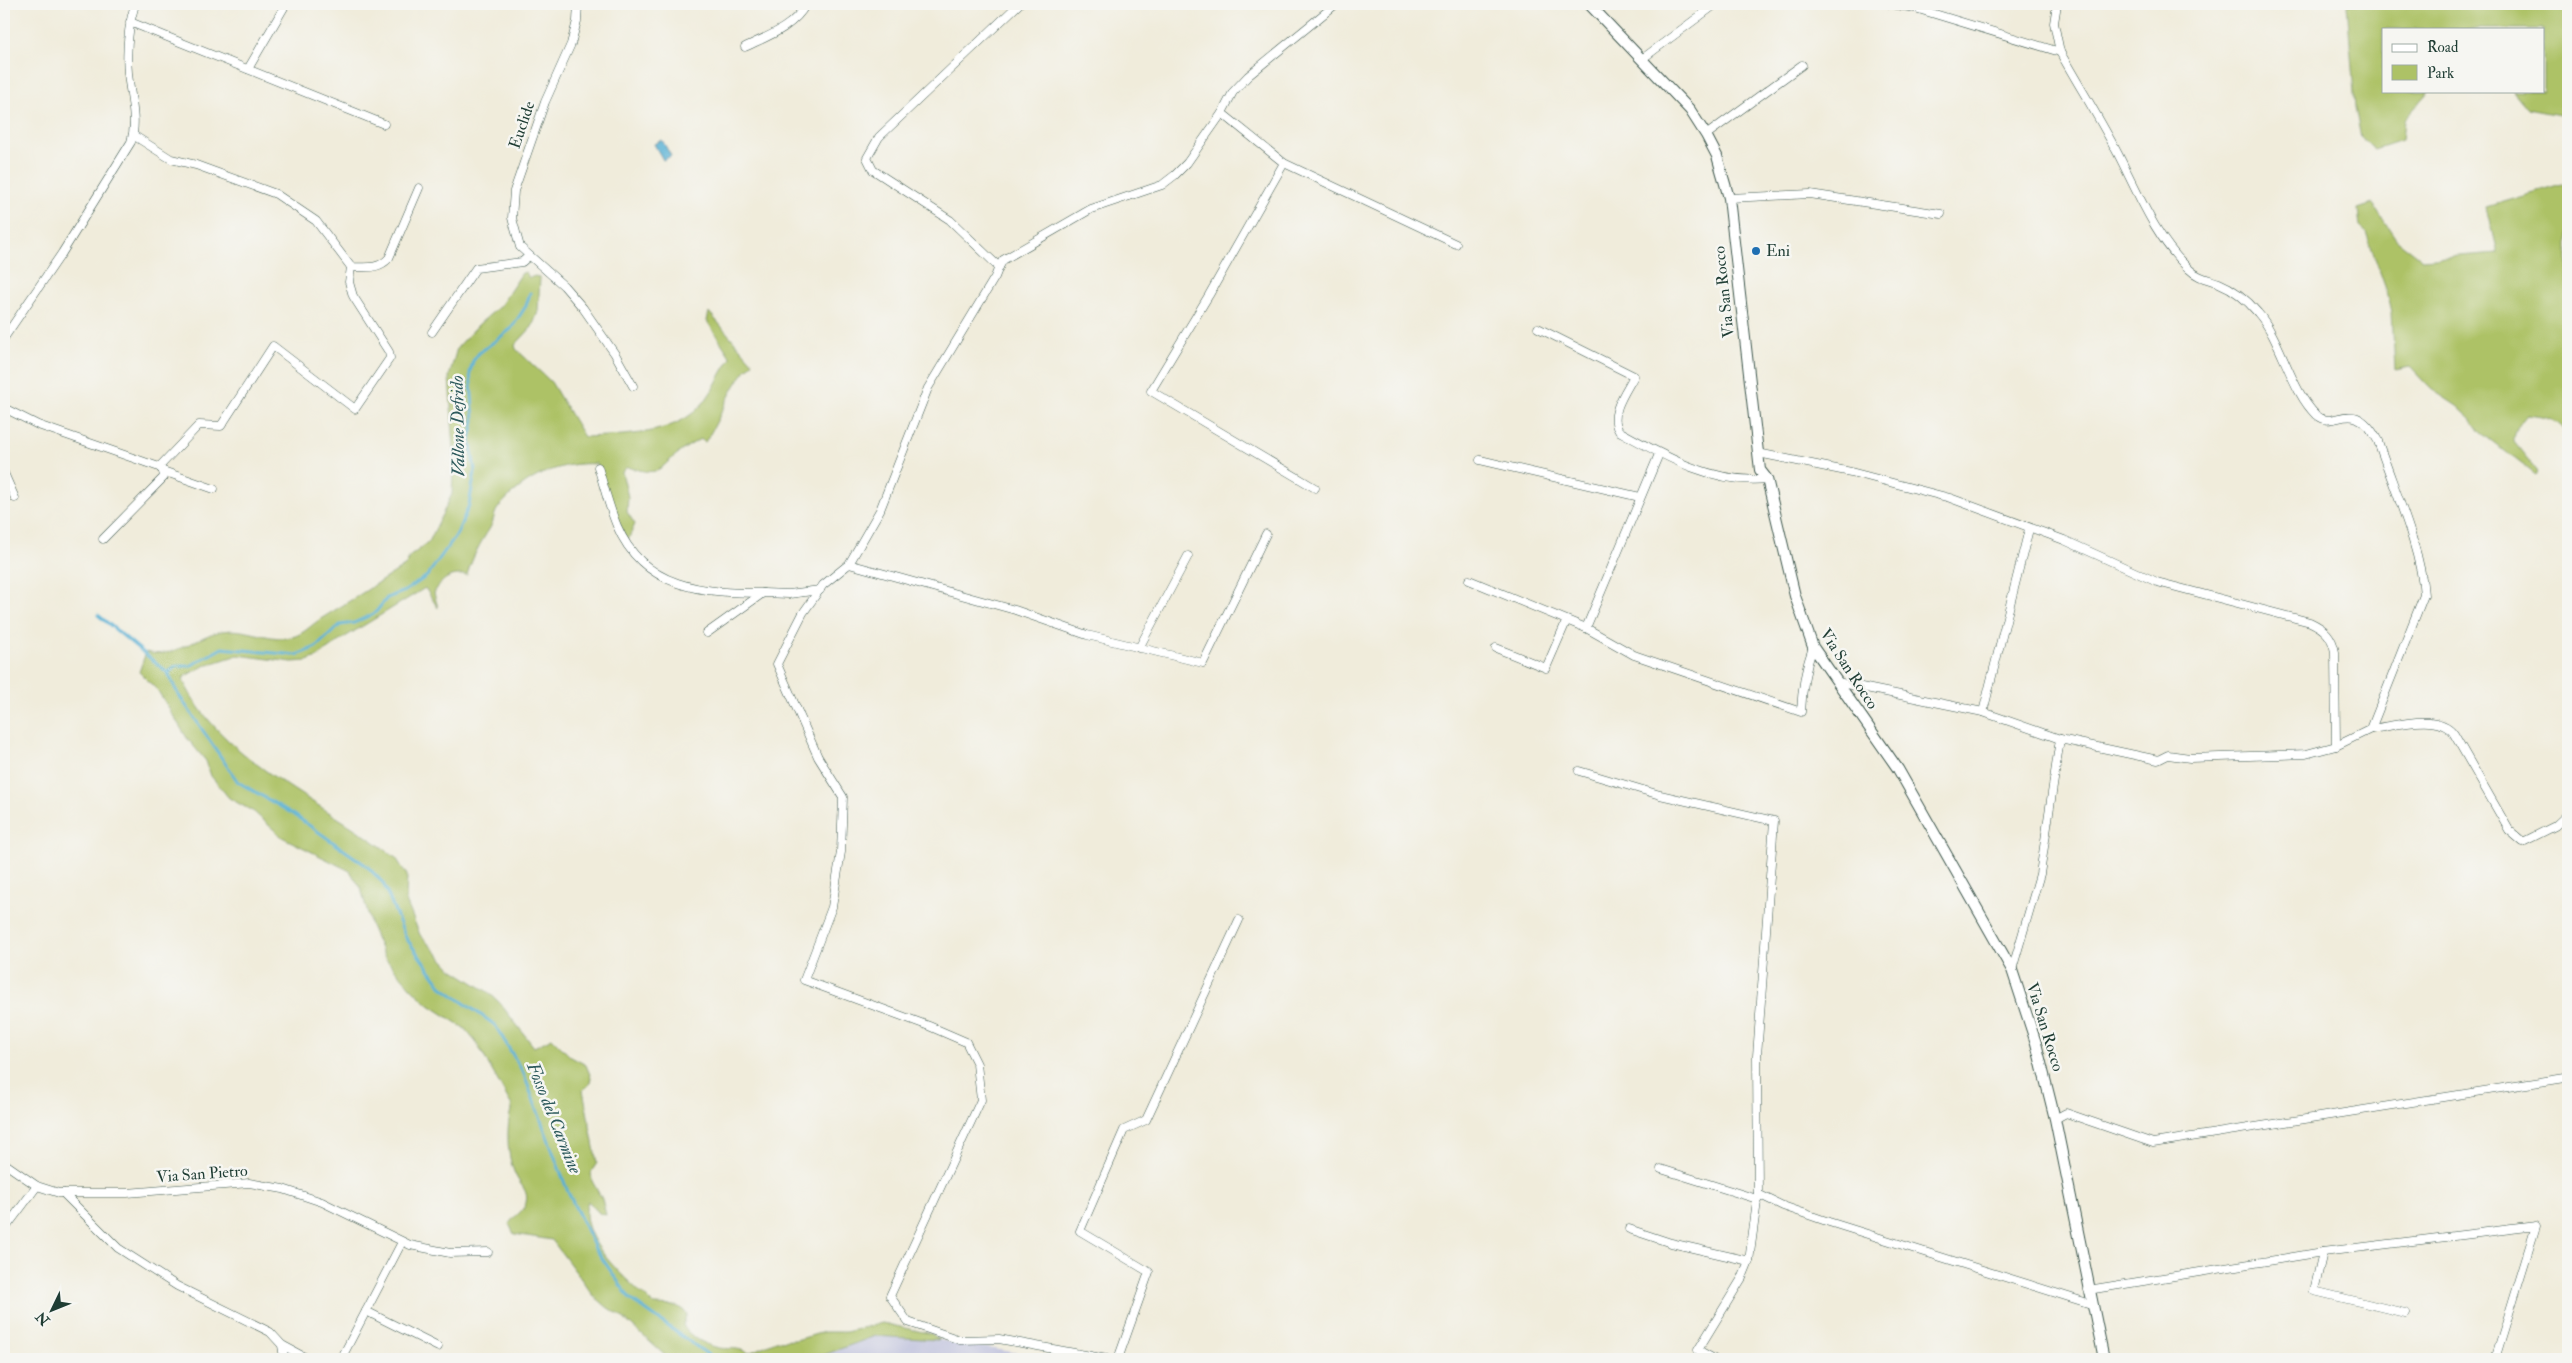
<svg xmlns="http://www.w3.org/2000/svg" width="2572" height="1363" font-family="'IM FELL Double Pica',serif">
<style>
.industrial{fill:#c0c2dd}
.green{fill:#adc266;stroke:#66804d}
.water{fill:#57b0d4;stroke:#3b7684}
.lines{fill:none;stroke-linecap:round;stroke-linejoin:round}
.stream{stroke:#57b0d4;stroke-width:3}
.minor-casing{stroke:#3e574d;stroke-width:9}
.tertiary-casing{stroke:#3e574d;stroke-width:12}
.minor{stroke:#fff;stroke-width:8}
.tertiary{stroke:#fff;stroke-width:10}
.poi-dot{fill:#1f6fb2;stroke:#f6f6f2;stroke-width:2}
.labels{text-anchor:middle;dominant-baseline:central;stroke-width:5;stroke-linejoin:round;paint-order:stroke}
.street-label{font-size:16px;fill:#1f3d34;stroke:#f6f6f2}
.poi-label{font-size:16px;fill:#1f3d34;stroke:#f6f6f2;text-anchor:start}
.water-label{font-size:18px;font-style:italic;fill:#2d5a5c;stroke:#f6f6f2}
</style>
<rect width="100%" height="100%" fill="#f6f6f2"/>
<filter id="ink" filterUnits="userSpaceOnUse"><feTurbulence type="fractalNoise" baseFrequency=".02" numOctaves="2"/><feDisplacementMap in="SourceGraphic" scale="10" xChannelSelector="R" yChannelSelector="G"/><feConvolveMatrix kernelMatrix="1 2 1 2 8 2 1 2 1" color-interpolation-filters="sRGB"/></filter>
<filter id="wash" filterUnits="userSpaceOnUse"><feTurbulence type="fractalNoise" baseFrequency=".0096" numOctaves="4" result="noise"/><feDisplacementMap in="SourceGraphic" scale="20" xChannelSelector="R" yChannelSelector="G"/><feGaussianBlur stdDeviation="1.12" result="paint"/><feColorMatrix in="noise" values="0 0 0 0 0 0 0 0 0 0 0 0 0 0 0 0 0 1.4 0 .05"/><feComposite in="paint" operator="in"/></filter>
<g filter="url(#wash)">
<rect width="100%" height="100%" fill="#f0ecdb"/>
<path class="industrial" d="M875 1336 939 1340 1054 1359H813Z"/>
<g class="green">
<path d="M2347 4H2568V114L2560 115 2528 109 2513 91H2543V29H2383V91H2429L2404 119 2402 140 2375 149 2361 138 2355 107Z"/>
<path d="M2568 183V436C2560 419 2545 417 2527 415 2521 421 2513 433 2514 442L2538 472 2536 475 2480 432 2471 419 2457 406 2431 389 2410 367 2395 370 2392 312 2388 295 2366 232 2360 227 2358 209 2373 204 2396 239 2422 259 2498 253 2487 207Z"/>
<path d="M526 272 529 278 535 276 540 278 538 312 532 327 515 345 516 349 551 382 584 437C626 435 677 436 705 401 715 388 721 371 731 358L707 321 709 312 753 363C731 382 722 417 705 442L700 439C694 443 686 447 680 452 656 470 662 477 627 467L622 472 628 497 627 512 635 524 628 540 621 529 597 464C559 461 524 478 499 507 494 512 494 521 490 528 479 545 473 556 467 575 449 574 443 578 434 593L438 608 425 588 345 637 317 657 307 661 292 662 238 655 204 666 185 676 183 680C220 762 329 804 396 858L407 875 406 901 420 935 452 969 488 992 499 1002 534 1047 552 1038 571 1057 586 1065 591 1077 590 1084 583 1090 597 1163 591 1172 592 1181 602 1199 606 1215 599 1213 588 1201C575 1239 630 1282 654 1305L677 1306 687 1313 683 1325C687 1335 704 1344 715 1347 728 1351 732 1345 749 1353L776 1341 796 1340 824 1332H846L882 1323 932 1334 939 1340 875 1336 813 1359H669L620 1315 608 1308 593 1295 552 1240 514 1234 509 1224C513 1216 524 1212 526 1203 529 1190 521 1187 516 1176 506 1156 506 1126 512 1106L476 1042 464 1028 429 1005 411 988 385 958 371 926 361 888 350 871 282 837 254 812 229 798 211 776 206 761 187 738 158 691 139 672 146 652C173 660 196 636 222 631 244 627 264 639 286 638 302 637 309 626 322 618 350 601 378 583 406 565L409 557 429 542 452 494 454 450 449 377 457 348 479 324 500 306 522 273Z"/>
</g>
<path class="water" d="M662 140 671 156 663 160 654 144Z"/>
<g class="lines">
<g class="stream">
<path d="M98 615 168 673 178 694 238 782 293 814 367 866 383 883 406 938 443 988 495 1025 523 1072 568 1192 595 1248 630 1299 714 1359"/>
<path d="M168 673 176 666H190L222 648 297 655 316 647 340 625 354 623 375 613 387 598 405 591 427 576 457 534 469 505 475 471 470 440 474 420 470 372 473 361 479 353 511 329 526 306 530 293"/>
</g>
</g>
</g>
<g filter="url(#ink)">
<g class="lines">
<defs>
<g id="minor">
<path d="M578 4 577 21 571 44 545 102 514 191 512 218 520 247 564 286 583 308 615 354 633 386"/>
<path d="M1019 4 879 137 867 158 873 170 950 220 999 267 995 277 928 388 880 510 849 564 823 585 803 613 777 664 818 757 843 797 841 852 832 907 804 980 929 1026 966 1042 977 1064 981 1100 890 1296 908 1322 960 1340 999 1339 1107 1359"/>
<path d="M1890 4 1915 8 2060 52"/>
<path d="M130 22 384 124"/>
<path d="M745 47C768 36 794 27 806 4"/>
<path d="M1642 59 1716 4"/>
<path d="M248 69 286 4"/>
<path d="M1222 113 1284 163 1456 244"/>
<path d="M133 135 171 159 196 165 276 194 316 221 351 267C366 267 378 270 389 258L419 188"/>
<path d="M1706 135 1802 65"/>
<path d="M1284 163 1209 295 1151 391 1315 488"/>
<path d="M1729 198 1810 194 1941 214"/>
<path d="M999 267 1003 260 1091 209 1162 185 1175 175 1187 163 1222 113 1233 92 1248 76 1336 4"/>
<path d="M1538 328 1634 376C1626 391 1608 415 1619 431 1664 456 1714 485 1767 479"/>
<path d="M432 332 476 268 522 262 529 256"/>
<path d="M4 338 62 253 131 142C138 120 130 96 128 73 126 49 128 27 135 4"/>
<path d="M4 408 38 425 159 467 163 471 164 477 103 539"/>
<path d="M1758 453 1851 472 1950 498 2064 540 2157 582 2310 622C2325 629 2332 636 2335 652L2336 746"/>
<path d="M1480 460 1640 497"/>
<path d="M159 467 199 425 221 426 273 346 355 409 390 358 389 352 353 296 349 282 351 267"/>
<path d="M598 467C604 486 609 507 617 526 644 589 703 593 763 593"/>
<path d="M163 471 214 489"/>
<path d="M4 473 15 498"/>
<path d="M849 564 1015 610 1087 635 1203 663 1266 534"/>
<path d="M1469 580 1586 628 1634 655 1801 712C1802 688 1805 669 1813 647"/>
<path d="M1586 628 1659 454"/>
<path d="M707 633 763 593 789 594 820 590"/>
<path d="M1139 648 1188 556"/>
<path d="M1496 648 1546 668 1566 622"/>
<path d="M1837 682 1983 712 2060 739 2158 760 2168 755 2190 758 2306 754 2336 746 2371 729 2424 595C2421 548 2393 487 2378 441 2353 394 2335 432 2316 415 2291 391 2281 339 2258 313 2248 301 2234 289 2219 283 2208 279 2198 278 2189 269 2156 239 2138 193 2118 154 2100 119 2079 86 2060 52L2054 23 2057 4"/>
<path d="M1983 712 2029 529"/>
<path d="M2371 729C2394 726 2439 712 2454 734L2509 830 2523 842 2555 826 2568 814"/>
<path d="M1579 771 1660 795 1774 821 1757 1056 1758 1194 1749 1261 1742 1278 1698 1350 1714 1359"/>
<path d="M2012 970 2040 874 2060 739"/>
<path d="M2055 1119 2066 1113 2153 1143 2565 1078"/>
<path d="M4 1163 37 1186 59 1193H127L249 1183 283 1189 322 1202 410 1245 450 1253 488 1252"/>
<path d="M1661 1169 1757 1199"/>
<path d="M63 1193 118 1248 177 1286 270 1332 282 1345 284 1359"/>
<path d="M1758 1194 1783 1206 1829 1222 2091 1304"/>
<path d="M1629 1229 1671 1243 1749 1261"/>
<path d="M4 1230 37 1186"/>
<path d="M2323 1252 2314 1291 2405 1313"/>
<path d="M2088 1290 2323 1252 2536 1226 2495 1359"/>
<path d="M366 1311 438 1347"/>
<path d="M282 1345 308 1359"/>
<path d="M341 1359 402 1242"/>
<path d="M1118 1359 1149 1272 1080 1231 1124 1130 1146 1120 1239 920"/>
</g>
<path id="tertiary" d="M1589 4 1690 110 1706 135 1717 156 1729 198 1760 470 1767 479 1795 596 1813 647 1898 769 2012 970 2036 1043 2055 1119 2104 1359"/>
</defs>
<use href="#minor" class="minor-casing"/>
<use href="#tertiary" class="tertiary-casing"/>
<use href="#minor" class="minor"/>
<use href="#tertiary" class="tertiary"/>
</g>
</g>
<circle class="poi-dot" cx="1756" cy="251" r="5"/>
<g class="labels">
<g class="street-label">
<text transform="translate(522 125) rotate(-71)">Euclide</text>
<text transform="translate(1724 292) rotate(-96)">Via San Rocco</text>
<text transform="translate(1849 669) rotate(57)">Via San Rocco</text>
<text transform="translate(2045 1027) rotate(73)">Via San Rocco</text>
<text transform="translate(202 1174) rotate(-4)">Via San Pietro</text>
</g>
<g class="poi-label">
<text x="1766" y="251">Eni</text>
</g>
<g class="water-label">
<text transform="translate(458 426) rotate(-91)">Vallone Defrido</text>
<text transform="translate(554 1118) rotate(68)">Fosso del Carmine</text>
</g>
</g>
<rect width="2572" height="1363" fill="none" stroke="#f6f6f2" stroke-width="20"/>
<rect x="2382" y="28" width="162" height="65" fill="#f6f6f2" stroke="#a0aca6"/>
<rect x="2392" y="44" width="25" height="8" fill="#ffffff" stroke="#a0aca6"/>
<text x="2427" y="52" font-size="15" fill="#1f3d34">Road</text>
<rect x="2392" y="65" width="25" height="15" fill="#adc266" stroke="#a0aca6"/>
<text x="2427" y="78" font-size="15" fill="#1f3d34">Park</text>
<g transform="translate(52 1310) rotate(227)" stroke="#f6f6f2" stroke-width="4" paint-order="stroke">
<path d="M0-4L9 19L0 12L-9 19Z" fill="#1f3d34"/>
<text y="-8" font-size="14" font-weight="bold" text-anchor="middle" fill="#1f3d34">N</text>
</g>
</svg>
